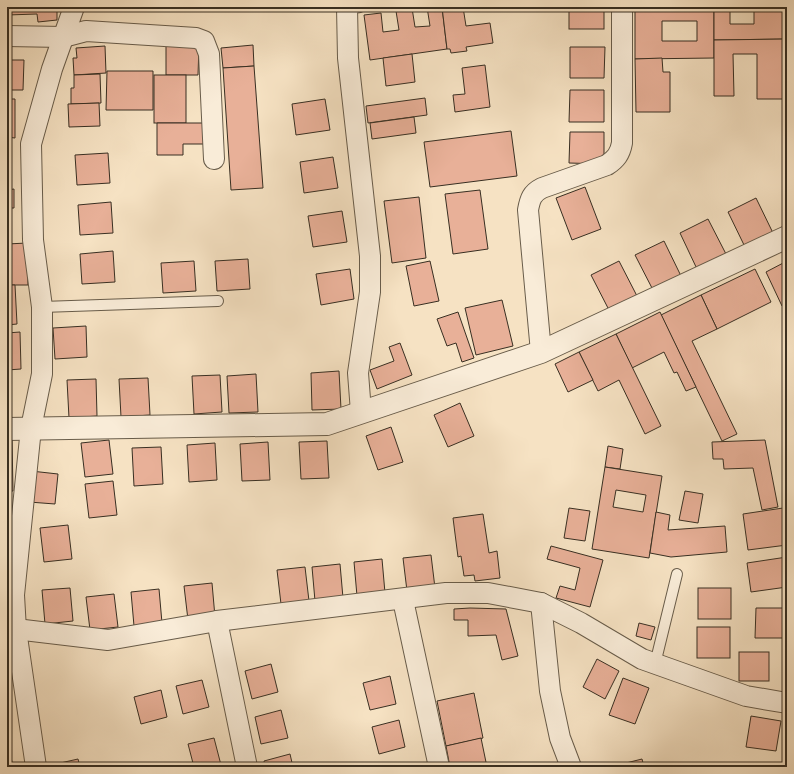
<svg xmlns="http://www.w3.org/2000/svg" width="794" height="774" font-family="'Gentium Book Plus',serif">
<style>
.building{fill:#e8b098;stroke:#382f22;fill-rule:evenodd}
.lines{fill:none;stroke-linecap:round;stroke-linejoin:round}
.service-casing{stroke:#685c4a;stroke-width:12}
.minor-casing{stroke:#685c4a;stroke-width:22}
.tertiary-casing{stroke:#685c4a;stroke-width:24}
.service{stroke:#f9ecd8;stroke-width:10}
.minor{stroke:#f9ecd8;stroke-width:20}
.tertiary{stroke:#f9ecd8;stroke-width:22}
</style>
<rect width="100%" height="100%" fill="#f6e2c3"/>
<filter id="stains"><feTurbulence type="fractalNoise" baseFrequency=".005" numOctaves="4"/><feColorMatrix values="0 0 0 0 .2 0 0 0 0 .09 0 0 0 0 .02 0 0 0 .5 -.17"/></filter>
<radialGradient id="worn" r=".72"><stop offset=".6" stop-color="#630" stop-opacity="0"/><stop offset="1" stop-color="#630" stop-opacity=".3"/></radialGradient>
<g class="building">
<path d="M7 7H57V20L38 22 37 14 7 15Z"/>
<path d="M427 7H442L447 49 370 60 364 15 381 13 383 32 399 30 396 11 412 8 415 27 430 26Z"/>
<path d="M442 7H463L466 26 490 23 493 43 466 47 467 51 451 53 450 49H447Z"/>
<rect x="569" y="7" width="35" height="22"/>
<path d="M635 7H714V58L635 59ZM662 21H697V41H662Z"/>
<path d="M714 7H730V24H754V7H787V39L714 40Z"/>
<path d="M787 39V99H757V54H733L734 96H714V40Z"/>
<path d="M166 45H199L198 75H166Z"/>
<path d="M253 45 254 66 223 68 221 48Z"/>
<path d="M105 46 106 73 74 75 73 58H77L76 48Z"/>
<path d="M570 47H605L604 78H570Z"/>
<path d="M412 54 415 82 386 86 383 58Z"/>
<path d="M662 58 663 72H670V112H636L635 59Z"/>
<path d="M7 60H24L23 90H7Z"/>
<path d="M485 65 490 107 455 112 453 95 465 94 462 68Z"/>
<path d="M254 66 263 188 231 190 223 68Z"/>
<path d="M107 71H153V110H106Z"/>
<path d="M100 74 101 103 71 104V88H74V75Z"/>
<rect x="154" y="75" width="32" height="48"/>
<path d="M570 90H604V122H569Z"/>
<path d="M425 98 427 115 368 123 366 106Z"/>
<path d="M7 99H15V138L7 137Z"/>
<path d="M325 99 330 130 296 135 292 104Z"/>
<path d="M99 103 100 126 69 127 68 104Z"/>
<path d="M414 117 416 133 372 139 370 123Z"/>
<path d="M157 123H206V144H183V155H157Z"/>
<path d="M511 131 517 176 430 187 424 142Z"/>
<path d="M570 132H604V164L569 163Z"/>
<path d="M108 153 110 183 77 185 75 155Z"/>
<path d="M333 157 338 188 304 193 300 162Z"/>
<path d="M585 187 601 229 572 240 556 198Z"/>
<path d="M14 189V208H7V190Z"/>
<path d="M480 190 488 249 453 254 445 194Z"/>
<path d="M419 197 426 258 392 263 384 201Z"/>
<path d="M756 198 773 233 745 247 728 212Z"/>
<path d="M111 202 113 233 80 235 78 205Z"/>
<path d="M342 211 347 242 313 247 308 216Z"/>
<path d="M708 219 726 254 697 269 680 233Z"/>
<path d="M664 241 681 276 653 290 635 255Z"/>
<path d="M27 243 28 285H7V244Z"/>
<path d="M113 251 115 282 82 284 80 254Z"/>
<path d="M248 259 250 289 217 291 215 261Z"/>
<path d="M194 261 196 291 163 293 161 263Z"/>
<path d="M430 261 439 301 414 306 406 266Z"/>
<path d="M619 261 637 296 609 310 591 275Z"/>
<path d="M787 261V304L782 306 766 272Z"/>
<path d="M350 269 354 299 321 305 316 274Z"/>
<path d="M755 269 771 302 717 329 701 295Z"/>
<path d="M7 285H15L17 324 7 325Z"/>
<path d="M701 295 717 329 692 341 737 434 722 441 661 315Z"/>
<path d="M502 300 513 346 476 355 465 308Z"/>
<path d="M458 312 474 358 462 362 456 343 447 346 437 319Z"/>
<path d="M660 312 696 387 686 391 677 372 674 373 664 352 632 368 616 334Z"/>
<path d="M86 326 87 357 55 359 53 328Z"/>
<path d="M20 332 21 369 7 370V333Z"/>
<path d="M616 334 661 426 645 434 619 380 598 391 579 352Z"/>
<path d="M400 343 412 375 377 389 370 370 394 361 389 347Z"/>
<path d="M579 352 593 380 568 392 555 364Z"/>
<path d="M339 371 341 409 312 410 311 373Z"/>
<path d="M256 374 258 412 229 413 227 376Z"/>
<path d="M220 375 222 412 194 414 192 376Z"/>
<path d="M148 378 150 415 121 417 119 379Z"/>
<path d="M96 379 97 416 69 418 67 380Z"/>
<path d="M460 403 474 436 448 447 434 415Z"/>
<path d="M391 427 403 462 378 470 366 436Z"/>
<path d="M7 439H12L13 491H7Z"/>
<path d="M109 440 113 474 85 477 81 443Z"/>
<path d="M765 440 778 507 762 510 753 468 724 469 723 459H713L712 442Z"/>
<path d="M327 441 329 478 301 479 299 442Z"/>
<path d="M268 442 270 480 242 481 240 444Z"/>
<path d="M215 443 217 480 189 482 187 445Z"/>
<path d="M608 446 623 449 620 469 605 467Z"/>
<path d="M161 447 163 484 134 486 132 448Z"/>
<path d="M605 467 662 476 649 558 592 549ZM616 490 646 495 643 512 613 507Z"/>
<path d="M31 471 58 474 55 504 29 502Z"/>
<path d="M113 481 117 515 89 518 85 484Z"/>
<path d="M7 491H10L11 526 7 527Z"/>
<path d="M685 491 703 494 698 523 679 520Z"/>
<path d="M569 508 590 511 585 541 564 538Z"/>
<path d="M783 508 787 545 748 550 743 514Z"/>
<path d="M656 512 670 515 668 530 725 526 727 552 671 557 650 553Z"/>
<path d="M483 514 489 553 497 551 500 578 475 581 474 575 464 576 461 556 458 557 453 518Z"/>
<path d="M68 525 72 559 44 562 40 528Z"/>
<path d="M8 526 9 552H7V527Z"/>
<path d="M551 546 603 560 590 607 556 598 560 586 575 590 580 568 547 559Z"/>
<path d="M431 555 435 588 407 591 403 558Z"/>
<path d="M787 557V587L751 592 747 563Z"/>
<path d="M382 559 385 593 357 596 354 562Z"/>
<path d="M340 564 343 598 315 601 312 567Z"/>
<path d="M305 567 309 601 281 604 277 570Z"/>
<path d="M212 583 215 617 188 620 184 586Z"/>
<path d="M70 588 73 621 45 624 42 590Z"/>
<rect x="698" y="588" width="33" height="31"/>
<path d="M159 589 162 623 134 626 131 592Z"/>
<path d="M114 594 118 627 90 630 86 597Z"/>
<path d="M470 608 506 609 518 656 502 660 496 635 468 636V620H454V609Z"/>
<path d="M756 608H786V638H755Z"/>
<path d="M639 623 655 627 651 640 636 636Z"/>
<rect x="697" y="627" width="33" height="31"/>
<rect x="739" y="652" width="30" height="29"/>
<path d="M597 659 619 671 605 699 583 687Z"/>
<path d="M271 664 278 692 252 699 245 671Z"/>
<path d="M390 676 396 704 370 710 363 683Z"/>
<path d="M623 678 649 688 635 724 609 715Z"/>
<path d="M202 680 209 707 183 714 176 686Z"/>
<path d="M161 690 167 717 141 724 134 697Z"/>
<path d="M474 693 483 738 446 746 437 701Z"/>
<path d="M281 710 288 738 261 744 255 717Z"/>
<path d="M751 716 781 721 776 751 746 747Z"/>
<path d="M399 720 405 747 379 754 372 727Z"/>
<path d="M214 738 221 765 194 767 188 744Z"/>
<path d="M481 738 487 767H450L446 746Z"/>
<path d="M7 743H8L13 767H7Z"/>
<path d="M290 754 293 767H265L264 761Z"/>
<path d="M78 759 80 767H48L47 766Z"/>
<path d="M642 759 644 767H610Z"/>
</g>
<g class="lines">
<defs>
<g id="service">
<path d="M347 9 360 7"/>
<path d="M42 307 218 301"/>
<path d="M655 664 677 574"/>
</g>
<g id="minor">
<path d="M347 7 348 58 370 256V292L358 373 361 412"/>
<path d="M7 36 63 37 86 31 196 38 204 41 209 54 214 159"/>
<path d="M541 352 528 210C530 199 532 193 542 188L607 165C616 159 620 154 622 143V7"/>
<path d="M403 600 439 767"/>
<path d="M541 603 550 691 560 738 571 767"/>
<path d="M217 621 247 767"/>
<path d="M7 628 108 640 217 621 446 593H488L541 603 581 623 642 659 746 696 787 703"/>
<path d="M36 767 16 630 14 595 31 428 42 374V307L33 240 31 144 52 69 74 7"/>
</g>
<path id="tertiary" d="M7 429 327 424 541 352 787 237"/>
</defs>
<use href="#service" class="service-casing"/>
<use href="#minor" class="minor-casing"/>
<use href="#tertiary" class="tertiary-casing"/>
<use href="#service" class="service"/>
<use href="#minor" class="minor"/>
<use href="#tertiary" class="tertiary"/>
</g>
<rect width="794" height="774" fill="none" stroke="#f6e2c3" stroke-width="24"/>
<rect x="8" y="8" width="778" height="758" fill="none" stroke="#382f22" stroke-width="2"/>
<rect x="12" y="12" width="770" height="750" fill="none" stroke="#382f22"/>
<rect width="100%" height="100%" filter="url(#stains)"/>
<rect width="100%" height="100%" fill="url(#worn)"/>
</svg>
